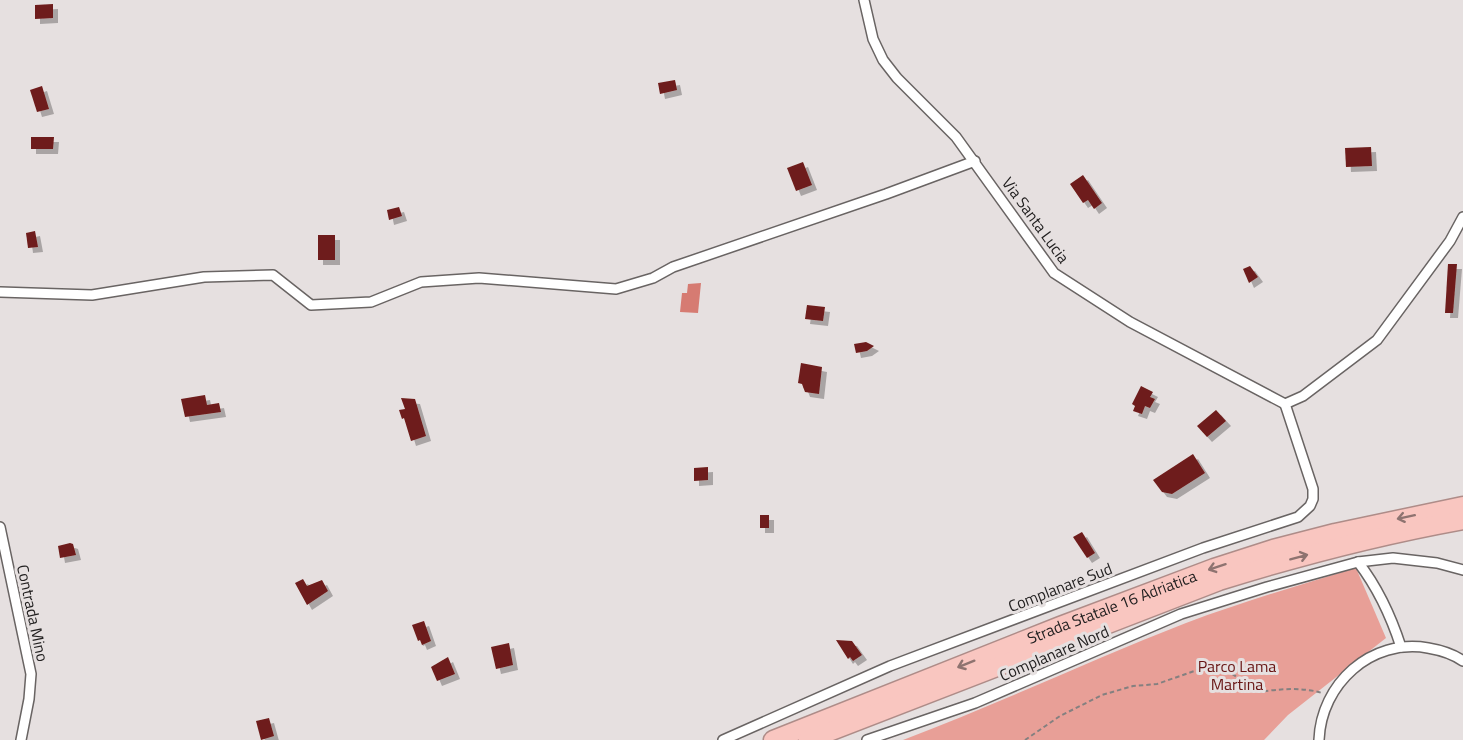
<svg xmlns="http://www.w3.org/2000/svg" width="1463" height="740" font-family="'Titillium Web',sans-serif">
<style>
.green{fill:#e89f97}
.water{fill:#d67b72}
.building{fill:#6e1c1a;filter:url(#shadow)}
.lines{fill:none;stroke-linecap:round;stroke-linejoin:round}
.street-casing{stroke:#696463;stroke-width:12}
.highway-casing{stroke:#ae8c88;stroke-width:21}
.path{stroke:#848080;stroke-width:2;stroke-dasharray:4.5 3;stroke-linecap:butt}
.street{stroke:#fff;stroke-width:9}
.highway{stroke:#f9c6c0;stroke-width:18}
.oneway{stroke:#8e7370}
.labels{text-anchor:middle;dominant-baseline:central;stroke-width:6;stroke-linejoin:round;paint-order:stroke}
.street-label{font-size:16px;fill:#222020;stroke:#e6e0e0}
.park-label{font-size:16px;fill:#681514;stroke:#e6e0e0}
</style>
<defs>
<filter id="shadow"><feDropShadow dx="5" dy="5" stdDeviation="0" flood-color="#0004"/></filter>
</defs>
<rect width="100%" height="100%" fill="#e6e0e0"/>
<path class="green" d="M1356 568 1386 638 1288 715 1264 740H903C998 704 1091 660 1186 623 1242 602 1299 585 1356 568Z"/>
<path class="water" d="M701 283 698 313 680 312 682 293H687L688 284Z"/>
<g class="building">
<path d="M53 4V18L35 19V5Z"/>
<path d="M675 80 677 90 660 94 658 83Z"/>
<path d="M42 86 49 109 37 112 30 90Z"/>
<path d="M31 137H54L53 149H31Z"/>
<path d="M1371 147 1372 166 1346 167 1345 148Z"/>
<path d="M803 162 812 185 796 191 787 168Z"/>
<path d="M1083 175 1102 203 1094 209 1088 200 1083 203 1070 184Z"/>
<path d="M399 207 402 216 389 220 387 210Z"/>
<path d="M35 231 38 247 28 248 26 233Z"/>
<rect x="318" y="235" width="17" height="25"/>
<path d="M1448 264H1457L1453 313H1445Z"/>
<path d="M1250 266 1258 277 1249 283 1243 269Z"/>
<path d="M807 305 825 307 823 321 805 319Z"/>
<path d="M866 342 874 346 867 351 856 353 854 344Z"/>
<path d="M801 363 822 367 819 394 805 392 802 384 798 383Z"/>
<path d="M1141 386 1153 392 1150 397 1155 399 1150 408 1145 406 1142 414 1133 411 1135 406 1132 404Z"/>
<path d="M205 395 207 405 219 403 221 412 185 417 181 399Z"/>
<path d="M401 398 415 399 426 436 411 441 404 418 402 419 399 410 405 409Z"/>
<path d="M1216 410 1226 421 1207 437 1197 426Z"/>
<path d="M1193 454 1205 473 1172 494 1162 492 1153 480Z"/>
<path d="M708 467V480L694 481V468Z"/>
<rect x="760" y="515" width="9" height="13"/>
<path d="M1082 532 1095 553 1087 558 1073 537Z"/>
<path d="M70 543 73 544 76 555 60 558 58 546Z"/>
<path d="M303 579 307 586 322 580 328 591 307 605 295 583Z"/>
<path d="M424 621 431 641 422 645 420 640 418 641 412 625Z"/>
<path d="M836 640 852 641 862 655 853 661 850 657 848 659Z"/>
<path d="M509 643 513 665 496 669 491 647Z"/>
<path d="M448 657 455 674 437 681 431 667Z"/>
<path d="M269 718 274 736 261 740 256 721Z"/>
</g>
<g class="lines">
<defs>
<g id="street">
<path d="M864 0 873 39 883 60 897 78 956 137 1054 273 1130 322 1285 404"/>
<path d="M0 292 92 295 204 277 273 275 311 305 371 302 421 282 479 278 616 289 653 278 673 267 886 194 975 161"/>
<path d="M1285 404 1303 396 1377 340 1450 241 1463 217"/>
<path d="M0 527 31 674 29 699 21 740"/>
<path d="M1358 562C1378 588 1391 616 1401 647"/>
<path d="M723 740 890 666 1203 548 1298 517 1310 506 1313 499V489L1285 404"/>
<path d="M867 740 975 703 1181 614 1267 587 1358 562 1393 558 1437 563 1463 570"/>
<path d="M1319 740C1321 684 1371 638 1428 648 1440 650 1453 654 1463 661"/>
</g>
<g id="highway">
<path id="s1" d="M773 740 1060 626 1214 568 1273 549 1335 533 1463 506"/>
<path d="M808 740 1219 581C1299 556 1380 535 1463 520"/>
</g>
</defs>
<use href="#street" class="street-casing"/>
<use href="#highway" class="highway-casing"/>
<path class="path" d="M1025 740 1060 716 1102 695 1133 686 1157 684 1206 667 1228 671 1259 692C1278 689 1303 687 1322 693"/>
<use href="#street" class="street"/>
<use href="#highway" class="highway"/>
</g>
<defs><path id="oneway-shaft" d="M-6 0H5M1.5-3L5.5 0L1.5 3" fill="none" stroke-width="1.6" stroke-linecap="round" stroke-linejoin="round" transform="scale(1.5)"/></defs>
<g class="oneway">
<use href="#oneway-shaft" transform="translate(1406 517) rotate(168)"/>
<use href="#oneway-shaft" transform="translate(1299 557) rotate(-15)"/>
<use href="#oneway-shaft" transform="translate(1217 567) rotate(162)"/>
<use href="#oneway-shaft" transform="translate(966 664) rotate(158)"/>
</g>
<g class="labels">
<g class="street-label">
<text transform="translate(1036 220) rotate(54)">Via Santa Lucia</text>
<text transform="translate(1060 587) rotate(-21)">Complanare Sud</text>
<text stroke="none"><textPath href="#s1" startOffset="364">Strada Statale 16 Adriatica</textPath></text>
<text transform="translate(33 613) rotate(78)">Contrada Mino</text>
<text transform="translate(1054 653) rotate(-23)">Complanare Nord</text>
</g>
<g class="park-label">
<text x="1237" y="666">Parco Lama<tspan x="1237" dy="18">Martina</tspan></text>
</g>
</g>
</svg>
